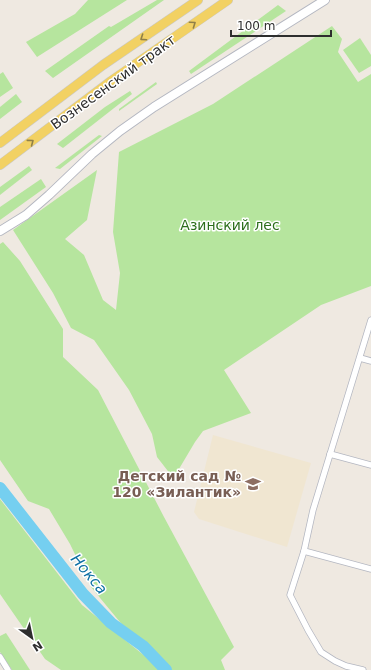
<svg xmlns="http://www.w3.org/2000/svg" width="371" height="670" font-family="'DejaVu Sans',sans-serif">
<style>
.education{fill:#f0e6d1}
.green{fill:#b6e59e}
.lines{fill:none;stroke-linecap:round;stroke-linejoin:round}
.river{stroke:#75cff0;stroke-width:12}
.street-casing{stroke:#b4b7c1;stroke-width:7}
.secondary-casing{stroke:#b4b7c1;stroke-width:10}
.primary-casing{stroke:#c9c9c9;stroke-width:10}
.street{stroke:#fff;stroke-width:5.5}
.secondary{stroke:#fff;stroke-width:8}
.primary{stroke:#f2d163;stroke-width:9}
.oneway{stroke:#908048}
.labels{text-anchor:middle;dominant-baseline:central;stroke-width:3;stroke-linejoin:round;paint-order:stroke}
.street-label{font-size:14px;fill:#2e2e2e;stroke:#fff}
.park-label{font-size:14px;fill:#2c6e1b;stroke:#fff}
.education-label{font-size:14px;font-weight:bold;fill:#785e54;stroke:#fff;text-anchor:end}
.water-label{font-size:15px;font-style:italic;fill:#0d6fa3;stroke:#fff}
</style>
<rect width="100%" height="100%" fill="#efe9e1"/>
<path class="education" d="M213 435 311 463 287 547 199 519 194 512Z"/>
<g class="green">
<path d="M88 0H127L37 57 26 42 75 14Z"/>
<path d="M157 0H164L53 78 45 71 109 26 111 27Z"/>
<path d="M278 5 286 11 191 74 189 71Z"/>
<path d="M332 26 342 39 338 52 358 82 371 74V286L321 305 224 370 251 413 203 431 195 442 176 474 171 475 157 457 152 434 129 390 94 340 71 328 53 293 13 230 97 170 87 220 65 239 84 255 103 300 116 310 120 273 113 232 119 152 213 104Z"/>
<path d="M360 38 371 55V66L359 73 343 50Z"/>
<path d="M3 72 13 88 0 97V74Z"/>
<path d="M156 82 157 84 119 111V109Z"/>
<path d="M130 91 132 94 63 148 57 144 105 107Z"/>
<path d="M16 94 22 102 0 119V107Z"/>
<path d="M99 135 102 136 60 169 55 168Z"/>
<path d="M29 166 32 170 0 195V187Z"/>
<path d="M41 179 46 187 0 220V207Z"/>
<path d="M3 242 20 261 63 329V357L98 390 164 517 234 647 221 660 225 670H171L155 660 134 639 91 587 70 544 49 509 28 501 0 460V244Z"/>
<path d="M0 499 82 605 162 670H61L45 659 0 594Z"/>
<path d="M6 633 30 670H12L0 652V636Z"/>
</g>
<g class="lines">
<path class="river" d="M0 488 83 594 111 623 143 646 166 670"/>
<defs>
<g id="street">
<path d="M360 358 371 361"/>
<path d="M330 454 371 465"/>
<path d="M304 551 371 569"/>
<path d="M0 657 8 670"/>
<path d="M363 670 346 666 335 661 321 652 308 630 290 595 304 551 313 510 371 320"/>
</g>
<path id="secondary" d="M0 231 26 215 49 195 92 154 120 131 154 107 325 0"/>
<g id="primary">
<path d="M0 143 103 65 198 0"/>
<path d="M0 165 111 81 228 0"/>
</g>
</defs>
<use href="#street" class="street-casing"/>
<use href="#secondary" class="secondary-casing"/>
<use href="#primary" class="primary-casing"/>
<use href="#street" class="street"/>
<use href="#secondary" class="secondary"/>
<use href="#primary" class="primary"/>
</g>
<defs><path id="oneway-chevron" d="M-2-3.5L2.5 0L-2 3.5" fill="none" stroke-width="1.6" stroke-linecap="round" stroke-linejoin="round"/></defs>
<g class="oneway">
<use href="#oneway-chevron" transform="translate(193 24) rotate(-35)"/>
<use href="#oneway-chevron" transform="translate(143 38) rotate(146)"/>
<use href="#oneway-chevron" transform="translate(31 142) rotate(-37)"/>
</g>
<defs>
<symbol id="school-bare" viewBox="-9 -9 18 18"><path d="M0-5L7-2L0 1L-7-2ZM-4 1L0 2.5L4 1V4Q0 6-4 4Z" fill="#8d6e63" stroke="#fff" stroke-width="2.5" paint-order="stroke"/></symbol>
</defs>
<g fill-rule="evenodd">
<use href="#school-bare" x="242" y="473" width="22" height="22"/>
</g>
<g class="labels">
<g class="street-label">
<text transform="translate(113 82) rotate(-36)">Вознесенский тракт</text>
</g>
<g class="park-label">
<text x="230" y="225">Азинский лес</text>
</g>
<g class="education-label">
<text x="241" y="476">Детский сад №<tspan x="241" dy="16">120 «Зилантик»</tspan></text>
</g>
<g class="water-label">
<text transform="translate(89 574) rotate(50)">Нокса</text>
</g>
</g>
<g transform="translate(32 638) rotate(147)" stroke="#ffffff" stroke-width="3" paint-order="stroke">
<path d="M0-3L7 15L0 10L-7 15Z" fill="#2e2e2e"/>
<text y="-6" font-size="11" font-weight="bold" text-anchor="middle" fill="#2e2e2e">N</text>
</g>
<path d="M231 30v6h100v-6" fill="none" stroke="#2e2e2e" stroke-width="2"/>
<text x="237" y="30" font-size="12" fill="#2e2e2e" stroke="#ffffff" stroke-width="3" paint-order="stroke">100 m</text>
</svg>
